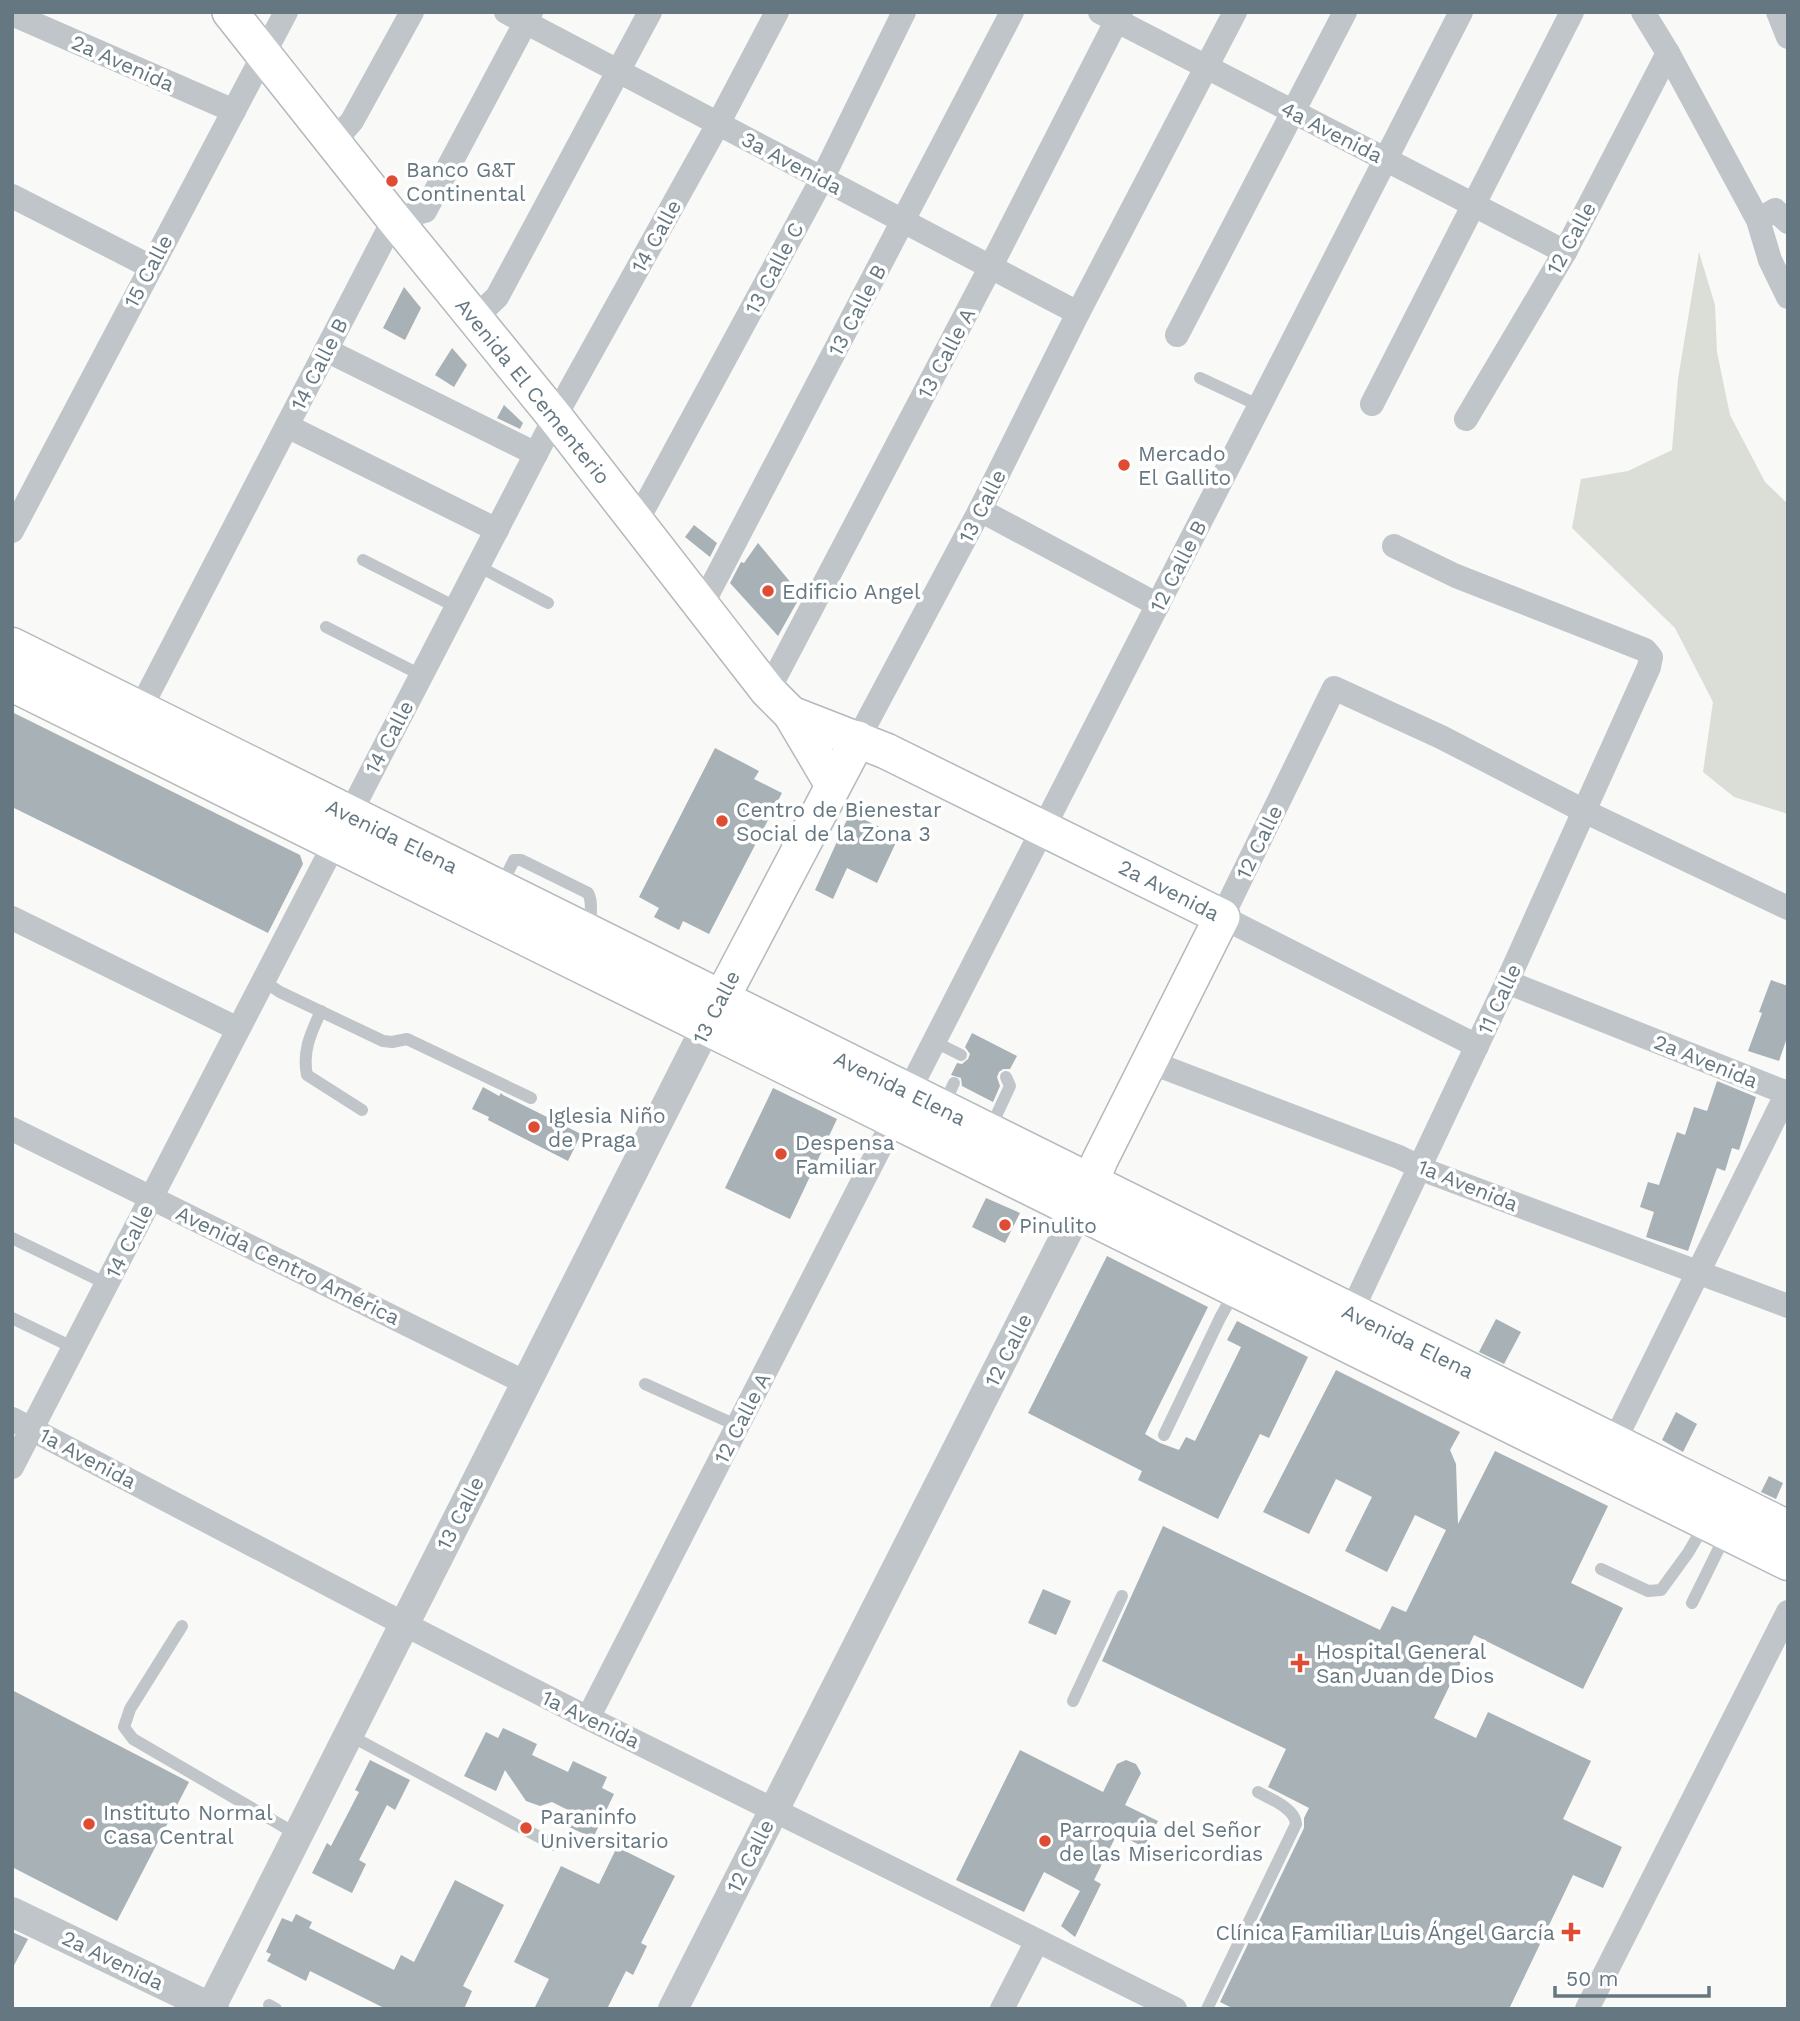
<svg xmlns="http://www.w3.org/2000/svg" width="1800" height="2021" font-family="'Work Sans',sans-serif">
<style>
.green{fill:#daded6}
.building{fill:#a7b1b6}
.lines{fill:none;stroke-linecap:round;stroke-linejoin:round}
.secondary-casing{stroke:#b3b9bd;stroke-width:38}
.primary-casing{stroke:#b4babd;stroke-width:41}
.service{stroke:#c0c5c9;stroke-width:12}
.minor{stroke:#c0c5c9;stroke-width:24}
.tertiary{stroke:#c0c5c9;stroke-width:30}
.secondary{stroke:#fff;stroke-width:35}
.primary{stroke:#fff;stroke-width:38}
.poi-dot{fill:#de4c33;stroke:#fff;stroke-width:2.5}
.labels{text-anchor:middle;dominant-baseline:central;stroke-width:7;stroke-linejoin:round;paint-order:stroke}
.street-label{font-size:21px;fill:#657781;stroke:#fff}
.poi-label{font-size:21px;fill:#657781;stroke:#fff;text-anchor:start}
</style>
<rect width="100%" height="100%" fill="#f9f9f7"/>
<path class="green" d="M1699 252 1715 305 1717 352 1730 415 1765 482 1788 504V814L1734 797 1703 772 1713 702 1675 628 1572 528 1581 479 1628 471 1672 450 1678 379Z"/>
<g class="building">
<path d="M404 287 421 308 405 340 383 328Z"/>
<path d="M452 348 467 365 454 387 435 375Z"/>
<path d="M504 405 523 423 520 429 497 418Z"/>
<path d="M694 525 717 543 710 557 685 537Z"/>
<path d="M758 543 801 595 778 636 730 583 741 562 744 563Z"/>
<path d="M12 712 300 855 303 864 268 933 12 807Z"/>
<path d="M715 748 759 771 754 779 782 793 709 934 683 921 679 930 654 917 659 908 639 897Z"/>
<path d="M850 813 899 836 877 883 847 868 833 899 815 890Z"/>
<path d="M1771 980 1788 986V1035L1779 1061 1748 1051 1762 1013 1759 1012Z"/>
<path d="M972 1033 1017 1056 1010 1069H1003L999 1072 997 1077 1000 1086 993 1102 962 1086 961 1078 951 1075 957 1063 962 1064 968 1059 970 1054 965 1047Z"/>
<path d="M1717 1081 1756 1097 1739 1150 1732 1148 1725 1171 1717 1168 1688 1251 1646 1237 1654 1212 1640 1207 1648 1182 1659 1185 1677 1132 1685 1135 1694 1107 1707 1111Z"/>
<path d="M483 1087 499 1096 501 1093 503 1095 581 1134 568 1161 488 1120 489 1117 472 1109Z"/>
<path d="M773 1088 837 1119 790 1219 725 1188Z"/>
<path d="M986 1198 1020 1213 1005 1243 972 1227Z"/>
<path d="M1107 1256 1208 1307 1145 1434 1160 1443 1179 1450 1186 1437 1195 1441 1241 1347 1227 1340 1237 1321 1308 1357 1269 1438 1260 1434 1218 1519 1138 1480 1142 1471 1028 1413Z"/>
<path d="M1496 1319 1521 1332 1504 1364 1479 1352Z"/>
<path d="M1336 1370 1460 1432 1450 1450 1456 1464 1458 1524 1495 1451 1608 1506 1571 1583 1623 1608 1583 1689 1474 1635 1434 1718 1476 1738 1488 1712 1591 1761 1563 1819 1622 1847 1603 1888 1573 1875 1509 2009H1234L1220 2002 1304 1828V1818L1309 1808 1268 1787 1286 1749 1102 1661 1163 1526 1380 1630 1392 1606 1406 1612 1446 1530 1415 1515 1387 1572 1345 1551 1372 1497 1336 1479 1309 1534 1263 1512Z"/>
<path d="M1676 1412 1697 1424 1683 1452 1662 1440Z"/>
<path d="M1769 1476 1783 1483 1776 1499 1761 1492Z"/>
<path d="M1043 1589 1071 1601 1056 1635 1028 1623Z"/>
<path d="M12 1690 189 1782 117 1921 12 1867Z"/>
<path d="M503 1728 537 1744 532 1755 568 1772 573 1761 607 1777 602 1788 614 1794 593 1838 569 1827 576 1814 552 1802 540 1806 526 1801 505 1770 496 1791 464 1776 486 1732 498 1738Z"/>
<path d="M1020 1750 1103 1792 1117 1764 1126 1760 1136 1764 1141 1773 1125 1805 1158 1821 1144 1847 1117 1834 1094 1880 1101 1884 1075 1937 1061 1926 1080 1891 1044 1872 1024 1912 956 1880Z"/>
<path d="M370 1760 410 1780 395 1810 387 1805 359 1860 366 1864 352 1893 312 1873 327 1843 331 1846 359 1792 355 1790Z"/>
<path d="M617 1847 675 1876 641 1943 647 1946 633 1975 626 1971 607 2009H534L549 1979 514 1962 561 1866 599 1884Z"/>
<path d="M455 1880 504 1905 463 1986 472 1991 464 2009H386L310 1971 306 1981 267 1961 271 1954 266 1952 282 1918 292 1922 296 1914 312 1922 309 1928 394 1970 401 1955 414 1962Z"/>
<path d="M12 1932 28 1939 12 1969Z"/>
</g>
<g class="lines">
<defs>
<g id="secondary">
<path d="M230 12 394 219 555 417 768 691 791 714 886 751 1222 917 1100 1160 1079 1209"/>
<path d="M791 714 833 785"/>
<path d="M708 1024 858 739"/>
</g>
<g id="primary">
<path d="M12 647 1788 1530"/>
<path d="M12 682 1788 1561"/>
</g>
</defs>
<use href="#secondary" class="secondary-casing"/>
<use href="#primary" class="primary-casing"/>
<g class="service">
<path d="M1200 378 1260 406"/>
<path d="M363 560 456 607"/>
<path d="M478 566 548 603"/>
<path d="M326 627 421 675"/>
<path d="M501 886 514 860H521L588 893C593 901 590 917 591 927"/>
<path d="M263 981 280 992 383 1041 392 1042 407 1039 531 1098"/>
<path d="M321 1011C311 1033 302 1051 307 1075L362 1110"/>
<path d="M935 1042 961 1055"/>
<path d="M944 1104 954 1083"/>
<path d="M990 1129 1010 1086 1006 1077"/>
<path d="M12 1238 107 1284"/>
<path d="M12 1318 74 1348"/>
<path d="M645 1384 738 1426"/>
<path d="M1164 1435 1220 1318 1235 1291"/>
<path d="M1601 1569 1648 1591 1661 1590 1688 1553 1705 1524"/>
<path d="M1692 1603 1726 1534"/>
<path d="M182 1626 130 1709 124 1727 133 1739 298 1835"/>
<path d="M1073 1701 1122 1596"/>
<path d="M349 1735 554 1845"/>
<path d="M269 2005 276 2009"/>
<path d="M1207 2009 1296 1824C1295 1808 1270 1799 1258 1792"/>
</g>
<g class="minor">
<path d="M506 12 1078 313"/>
<path d="M1100 12 1565 252"/>
<path d="M1643 12 1668 53 1758 220 1770 260 1788 297"/>
<path d="M1778 12 1788 37"/>
<path d="M12 14 234 111"/>
<path d="M333 143 352 121 412 12"/>
<path d="M12 196 151 267"/>
<path d="M1758 220 1775 210 1788 222"/>
<path d="M475 318 497 297 650 12"/>
<path d="M1177 335 1345 12"/>
<path d="M326 350 536 454"/>
<path d="M1372 404 1572 12"/>
<path d="M1466 419 1565 252 1668 53"/>
<path d="M287 426 497 530"/>
<path d="M980 510 1158 605"/>
<path d="M637 521 822 179 904 12"/>
<path d="M12 531 286 12"/>
<path d="M701 607 1012 12"/>
<path d="M768 691 990 268 1121 12"/>
<path d="M134 721 394 219 425 211 531 12"/>
<path d="M858 739 980 510 1078 313 1235 12"/>
<path d="M12 918 238 1029"/>
<path d="M1507 982 1787 1093"/>
<path d="M1477 1046 1222 917 1334 688 1441 737 1586 812 1788 908"/>
<path d="M1150 1062 1399 1157 1432 1173 1788 1306"/>
<path d="M12 1129 526 1383"/>
<path d="M1346 1323 1507 982 1649 667 1651 657 1645 650 1456 576 1394 546"/>
<path d="M12 1419 404 1624 588 1718 1175 2009"/>
<path d="M1608 1454 1788 1091"/>
<path d="M12 1467 555 417 718 124 777 12"/>
<path d="M588 1718 1461 12"/>
<path d="M1002 2009 1037 1941"/>
<path d="M1587 2009 1788 1612"/>
</g>
<g class="tertiary">
<path d="M12 1912 214 2009"/>
<path d="M210 2009 707 1025"/>
<path d="M673 2009 1079 1209"/>
</g>
<use href="#secondary" class="secondary"/>
<use href="#primary" class="primary"/>
</g>
<g class="poi-dot">
<circle cx="392" cy="181" r="7"/>
<circle cx="1124" cy="465" r="7"/>
<circle cx="768" cy="591" r="7"/>
<circle cx="722" cy="821" r="7"/>
<circle cx="534" cy="1127" r="7"/>
<circle cx="781" cy="1154" r="7"/>
<circle cx="1005" cy="1225" r="7"/>
<path d="M1296.5 1652.5h7v7h7v7h-7v7h-7v-7h-7v-7h7z"/>
<circle cx="89" cy="1824" r="7"/>
<circle cx="526" cy="1828" r="7"/>
<circle cx="1045" cy="1841" r="7"/>
<path d="M1567.5 1921.5h7v7h7v7h-7v7h-7v-7h-7v-7h7z"/>
</g>
<g class="labels">
<g class="street-label">
<text transform="translate(123 63) rotate(24)">2a Avenida</text>
<text transform="translate(1332 132) rotate(27)">4a Avenida</text>
<text transform="translate(792 163) rotate(28)">3a Avenida</text>
<text transform="translate(656 236) rotate(-61)">14 Calle</text>
<text transform="translate(1571 238) rotate(-61)">12 Calle</text>
<text transform="translate(774 268) rotate(-62)">13 Calle C</text>
<text transform="translate(148 271) rotate(-62)">15 Calle</text>
<text transform="translate(857 310) rotate(-62)">13 Calle B</text>
<text transform="translate(946 353) rotate(-62)">13 Calle A</text>
<text transform="translate(319 364) rotate(-63)">14 Calle B</text>
<text transform="translate(533 391) rotate(51)">Avenida El Cementerio</text>
<text transform="translate(982 506) rotate(-63)">13 Calle</text>
<text transform="translate(1178 566) rotate(-63)">12 Calle B</text>
<text transform="translate(389 737) rotate(-62)">14 Calle</text>
<text transform="translate(392 836) rotate(26)">Avenida Elena</text>
<text transform="translate(1259 842) rotate(-64)">12 Calle</text>
<text transform="translate(1169 890) rotate(27)">2a Avenida</text>
<text transform="translate(1499 999) rotate(-65)">11 Calle</text>
<text transform="translate(716 1007) rotate(-63)">13 Calle</text>
<text transform="translate(1706 1061) rotate(22)">2a Avenida</text>
<text transform="translate(900 1088) rotate(26)">Avenida Elena</text>
<text transform="translate(1468 1185) rotate(22)">1a Avenida</text>
<text transform="translate(129 1241) rotate(-63)">14 Calle</text>
<text transform="translate(288 1265) rotate(26)">Avenida Centro América</text>
<text transform="translate(1408 1341) rotate(26)">Avenida Elena</text>
<text transform="translate(1008 1350) rotate(-63)">12 Calle</text>
<text transform="translate(742 1418) rotate(-63)">12 Calle A</text>
<text transform="translate(88 1458) rotate(28)">1a Avenida</text>
<text transform="translate(460 1513) rotate(-63)">13 Calle</text>
<text transform="translate(591 1719) rotate(26)">1a Avenida</text>
<text transform="translate(750 1856) rotate(-63)">12 Calle</text>
<text transform="translate(113 1960) rotate(26)">2a Avenida</text>
</g>
<g class="poi-label">
<text x="406" y="169">Banco G&amp;T<tspan x="406" dy="24">Continental</tspan></text>
<text x="1138" y="453">Mercado<tspan x="1138" dy="24">El Gallito</tspan></text>
<text x="782" y="591">Edificio Angel</text>
<text x="736" y="809">Centro de Bienestar<tspan x="736" dy="24">Social de la Zona 3</tspan></text>
<text x="548" y="1115">Iglesia Niño<tspan x="548" dy="24">de Praga</tspan></text>
<text x="795" y="1142">Despensa<tspan x="795" dy="24">Familiar</tspan></text>
<text x="1019" y="1225">Pinulito</text>
<text x="1316" y="1651">Hospital General<tspan x="1316" dy="24">San Juan de Dios</tspan></text>
<text x="103" y="1812">Instituto Normal<tspan x="103" dy="24">Casa Central</tspan></text>
<text x="540" y="1816">Paraninfo<tspan x="540" dy="24">Universitario</tspan></text>
<text x="1059" y="1829">Parroquia del Señor<tspan x="1059" dy="24">de las Misericordias</tspan></text>
<text x="1555" y="1932" text-anchor="end">Clínica Familiar Luis Ángel García</text>
</g>
</g>
<rect width="1800" height="2021" fill="none" stroke="#657781" stroke-width="28"/>
<path d="M1555 1986v10h154v-10" fill="none" stroke="#657781" stroke-width="3.5"/>
<text x="1566" y="1986" font-size="21" fill="#657781" stroke="#ffffff" stroke-width="5" paint-order="stroke">50 m</text>
</svg>
